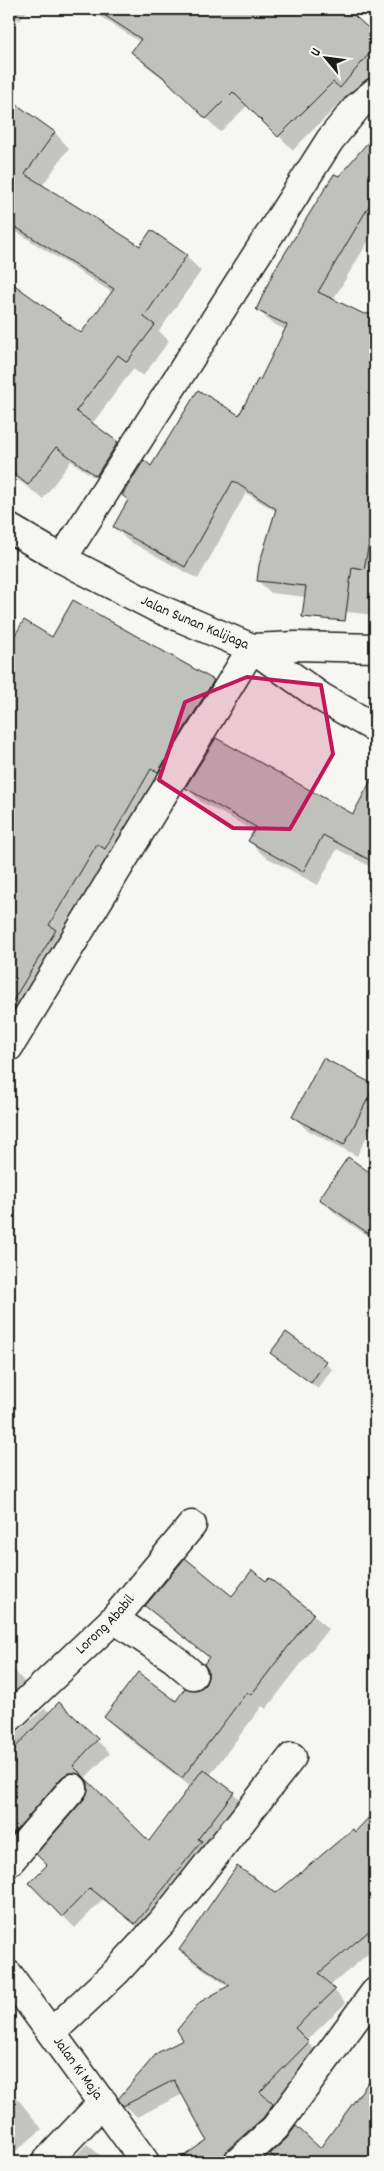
<svg xmlns="http://www.w3.org/2000/svg" width="384" height="2171" font-family="Dekko,sans-serif">
<style>
.shadow{fill:#0003}
.building{fill:#c0c0bd;stroke:#1c1c1c}
.lines{fill:none;stroke-linecap:round;stroke-linejoin:round}
.minor-casing{stroke:#1c1c1c;stroke-width:31}
.tertiary-casing{stroke:#1c1c1c;stroke-width:31}
.minor{stroke:#f6f6f2;stroke-width:28}
.tertiary{stroke:#f6f6f2;stroke-width:28}
.marked{fill:#c2185b;fill-opacity:0.2;stroke:#c2185b;stroke-width:4;stroke-linejoin:round}
.labels{text-anchor:middle;dominant-baseline:central;stroke-width:4;stroke-linejoin:round;paint-order:stroke}
.street-label{font-size:15px;fill:#1c1c1c;stroke:#f6f6f2}
</style>
<rect width="100%" height="100%" fill="#f6f6f2"/>
<filter id="ink" filterUnits="userSpaceOnUse"><feTurbulence type="fractalNoise" baseFrequency=".02" numOctaves="2"/><feDisplacementMap in="SourceGraphic" scale="10" xChannelSelector="R" yChannelSelector="G"/><feConvolveMatrix kernelMatrix="1 2 1 2 8 2 1 2 1" color-interpolation-filters="sRGB"/></filter>
<g filter="url(#ink)">
<g class="shadow">
<path d="M9 9H28L20 21 9 13Z"/>
<path d="M92 9H181L275 70 295 44 252 9H345L375 36V78L355 101 348 95 293 150 248 105 220 132 179 91 147 66 132 52 140 42 98 15Z"/>
<path d="M19 108 55 133 69 148 42 186 140 248 186 256 201 271 159 331 169 341 143 376 133 369 92 424 118 443 132 458 112 490 71 461 43 499 9 473V283L81 335 113 293 9 227V122Z"/>
<path d="M375 136V230L333 300 364 315H375V615L319 609 307 597 271 593 258 581 277 512 246 493 198 579 127 540 115 527 152 468 239 417 261 382 286 330 270 322 258 309 339 178Z"/>
<path d="M74 602 214 681 227 694 9 1043V868L38 820 9 803V648L24 622 52 639Z"/>
<path d="M375 687V700L370 695Z"/>
<path d="M187 787 354 816 367 791 375 795V869L337 849 318 885 264 856 249 841 255 831 201 802Z"/>
<path d="M324 1060 375 1087V1120L357 1156 306 1129 294 1117Z"/>
<path d="M349 1159 375 1178V1241L336 1214 321 1199Z"/>
<path d="M286 1333 332 1369 318 1389 272 1353Z"/>
<path d="M269 1580 313 1614 328 1629 266 1709 262 1706 210 1775 233 1793 246 1805 148 1936 103 1899 75 1928 30 1883 49 1865 86 1798 89 1785H81L27 1844 9 1826V1734L20 1730 45 1708 50 1713 59 1704 110 1753 84 1779 149 1843 191 1787 120 1732 105 1717 176 1703 198 1691 206 1686 210 1678V1658L162 1620 147 1605 232 1598 267 1583Z"/>
<path d="M9 1664 36 1696 9 1723Z"/>
<path d="M375 1813V1948L330 1986 346 2003 306 2041 320 2055 271 2105 275 2108 240 2162H177L209 2140 183 2094 137 2117 124 2105 185 2041 229 1987 193 1962 181 1950 276 1894 356 1834Z"/>
<path d="M375 2075V2162H362L345 2150 331 2136Z"/>
<path d="M9 2088 42 2129 9 2157Z"/>
<path d="M87 2144 108 2162H69Z"/>
<path d="M283 2144 302 2162H263Z"/>
</g>
<g class="building">
<path d="M95 9H347L375 34V47L340 88 333 82 278 137 233 92 206 119 163 77 131 52 141 39Z"/>
<path d="M9 99 55 132 25 174 140 246 151 230 187 255 144 317 155 325 127 362 118 355 76 411 118 442 96 476 56 447 28 485 9 470V281L81 333 114 289 9 223Z"/>
<path d="M375 134V196L318 292 364 314 375 313V513L364 569 352 567 345 621 302 617 306 586 257 581 259 565 276 509 233 481 185 567 113 527 128 500 122 495 144 460 151 466 198 390 239 415 258 379 260 380 287 325 256 310 274 271 334 174 339 176Z"/>
<path d="M73 600 214 680 158 772 151 769 105 849 97 844 49 925 56 930 9 1007V645L24 620 52 637Z"/>
<path d="M216 738 353 814 375 773V863L323 835 303 872 248 841 256 827 185 788Z"/>
<path d="M323 1058 375 1085 344 1145 292 1117Z"/>
<path d="M348 1157 375 1176V1238L319 1199Z"/>
<path d="M286 1332 326 1361 311 1383 270 1353Z"/>
<path d="M185 1558 232 1596 252 1570 266 1581 269 1578 314 1613 251 1695 247 1692 182 1778 104 1717 138 1672 176 1701 185 1688 198 1690 205 1685 208 1677V1670L204 1664 209 1657 145 1606Z"/>
<path d="M59 1702 98 1739 73 1766 149 1841 203 1769 234 1792 198 1839 202 1841 135 1924 90 1888 62 1917 29 1883 47 1865 36 1854 85 1798 88 1790V1783L83 1776 75 1773H68L62 1777 14 1833 9 1828V1754Z"/>
<path d="M375 1811V1926L319 1973 335 1990 295 2028 309 2042 260 2092 273 2104 263 2118 227 2150 223 2162H175L207 2140 174 2080 123 2106 118 2099 157 2053 183 2040 177 2030 200 2002 230 1985 179 1950 237 1866 276 1893 353 1829 355 1832Z"/>
<path d="M375 2073V2162H280L270 2154 286 2139 296 2126 320 2148Z"/>
</g>
<g class="lines">
<defs>
<g id="minor">
<path d="M62 559 330 140 358 106 375 92"/>
<path d="M9 1047 252 648 296 646 375 648"/>
<path d="M114 1619 173 1658 193 1675"/>
<path id="s1" d="M9 1718 114 1619 192 1525"/>
<path d="M9 1862 73 1788"/>
<path d="M52 2032 116 1972 163 1921 292 1757"/>
<path d="M46 2162 103 2102"/>
<path d="M238 2162 275 2128 375 1992"/>
</g>
<g id="tertiary">
<path id="s2" d="M9 528 62 559 155 607 252 648 321 697 375 728"/>
<path id="s3" d="M9 1975 145 2162"/>
</g>
</defs>
<use href="#minor" class="minor-casing"/>
<use href="#tertiary" class="tertiary-casing"/>
<use href="#minor" class="minor"/>
<use href="#tertiary" class="tertiary"/>
</g>
</g>
<path class="marked" d="M247 677 321 685 333 754 290 829 233 828 159 780 185 702Z"/>
<g class="labels">
<g class="street-label">
<text stroke="none"><textPath href="#s2" startOffset="209">Jalan Sunan Kalijaga</textPath></text>
<text stroke="none"><textPath href="#s1" startOffset="134">Lorong Ababil</textPath></text>
<text stroke="none"><textPath href="#s3" startOffset="116">Jalan Ki Maja</textPath></text>
</g>
</g>
<rect width="384" height="2171" fill="none" stroke="#f6f6f2" stroke-width="30"/>
<rect x="15" y="15" width="354" height="2141" fill="none" stroke="#1c1c1c" stroke-width="2" filter="url(#ink)"/>
<g transform="translate(326 58) rotate(299)" stroke="#f6f6f2" stroke-width="4" paint-order="stroke">
<path d="M0-4L9 19L0 12L-9 19Z" fill="#1c1c1c"/>
<text y="-8" font-size="14" font-weight="bold" text-anchor="middle" fill="#1c1c1c">U</text>
</g>
</svg>
